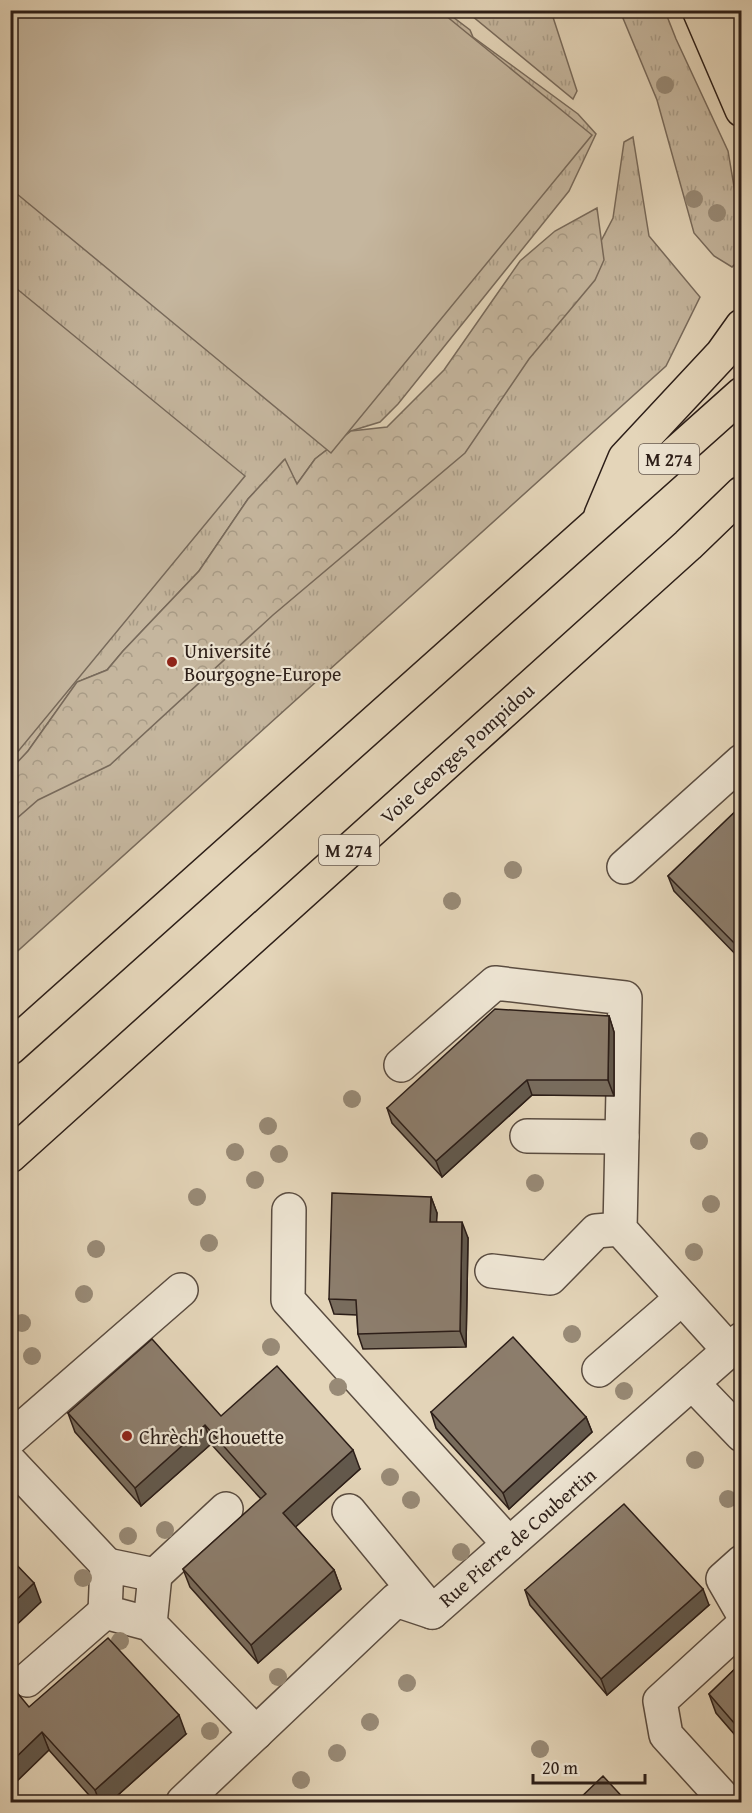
<svg xmlns="http://www.w3.org/2000/svg" width="752" height="1813" font-family="'Gentium Book Plus',serif">
<style>
.grass{fill:url(#grass-tufts);stroke:#786a5b;stroke-width:1.5}
.forest{fill:url(#forest-crowns);stroke:#786a5b;stroke-width:1.5}
.pitch{fill:#c5b69e;stroke:#786a5b;stroke-width:1.5}
.lines{fill:none;stroke-linecap:round;stroke-linejoin:round}
.minor-casing{stroke:#5a4c40;stroke-width:36}
.highway-casing{stroke:#2c1e18;stroke-width:36}
.minor{stroke:#ede4d2;stroke-width:33}
.highway{stroke:#e4d5b9;stroke-width:33}
.tree{fill:#988a76}
.wall{fill:#786c5d;stroke:#2c1e18;stroke-width:1.5}
.shaded-wall{fill:#62584c;stroke:#2c1e18;stroke-width:1.5}
.building{fill:#8c7d6c;stroke:#2c1e18;stroke-width:1.5}
.poi-dot{fill:#8f2418;stroke:#ede4d2;stroke-width:2}
.labels{text-anchor:middle;dominant-baseline:central;stroke-width:4.5;stroke-linejoin:round;paint-order:stroke}
.shield{fill:#ede4d2;stroke:#665950;stroke-width:1.5}
.shield-label{font-size:18px;font-weight:bold;fill:#2c1e18}
.poi-label{font-size:20px;fill:#2c1e18;stroke:#ede4d2;text-anchor:start}
.street-label{font-size:20px;fill:#2c1e18;stroke:#ede4d2}
</style>
<defs>
<pattern id="grass-tufts" width="24" height="20" patternUnits="userSpaceOnUse" patternTransform="scale(1.5)"><rect width="24" height="20" fill="#c5b69e"/><path d="M3 7l-1-3M5 7V3M7 7l1-3M15 17l-1-3M17 17v-4M19 17l1-3" fill="none" stroke="#a99c87"/></pattern>
<pattern id="forest-crowns" width="20" height="18" patternUnits="userSpaceOnUse" patternTransform="scale(1.5)"><rect width="20" height="18" fill="#c5b69e"/><path d="M2 6a3 3 0 1 1 6 0M12 15a3 3 0 1 1 6 0" fill="none" stroke="#a99c87"/></pattern>
</defs>
<rect width="100%" height="100%" fill="#e4d5b9"/>
<filter id="stains"><feTurbulence type="fractalNoise" baseFrequency=".00333" numOctaves="4"/><feColorMatrix values="0 0 0 0 .2 0 0 0 0 .09 0 0 0 0 .02 0 0 0 .5 -.17"/></filter>
<radialGradient id="worn" r=".72"><stop offset=".6" stop-color="#630" stop-opacity="0"/><stop offset="1" stop-color="#630" stop-opacity=".3"/></radialGradient>
<g class="grass">
<path d="M11 11H445L470 30 473 37 578 114 596 134 569 191 398 404 380 422 351 431 315 459 297 484 284 460 248 499 199 571 123 651 107 670 77 682 28 751 11 770Z"/>
<path d="M466 11H551L577 91 573 99Z"/>
<path d="M620 11H665L676 39 728 151 741 228V258L732 267 714 256 694 233 657 100Z"/>
<path d="M633 137 649 236 700 297 666 366 11 957V789L589 264 613 218 624 142Z"/>
</g>
<path class="forest" d="M597 208 604 260 595 280 529 359 465 453 273 615 110 765 38 800 16 819 11 821 10 770 28 751 77 682 107 670 123 651 199 571 248 499 285 459 297 484 315 459 351 431 387 427 444 370 520 261 555 231Z"/>
<g class="pitch">
<path d="M10 11H440L592 135 331 453 11 189Z"/>
<path d="M11 284 245 476 11 760Z"/>
</g>
<g class="lines">
<defs>
<g id="minor">
<path d="M624 867 742 761"/>
<path d="M401 1065 495 983 625 998 620 1229 729 1350"/>
<path d="M527 1136 622 1137"/>
<path d="M289 1210 288 1300 509 1544"/>
<path d="M492 1271 550 1278 596 1231 620 1229"/>
<path d="M599 1370 682 1298"/>
<path d="M692 1383 742 1435"/>
<path d="M10 1439 181 1290"/>
<path d="M10 1462 107 1565"/>
<path d="M349 1511 432 1612"/>
<path d="M742 1562 723 1579 742 1612"/>
<path d="M155 1575 226 1509"/>
<path d="M150 1624 105 1612 107 1565 155 1575 150 1624 256 1733"/>
<path d="M27 1680 105 1612"/>
<path d="M183 1802 396 1600 432 1612 742 1339"/>
<path d="M727 1802 666 1735 660 1701 742 1626"/>
</g>
<g id="highway">
<path d="M699 10 742 110"/>
<path d="M720 10 742 39"/>
<path d="M601 515 625 458 722 354 742 326"/>
<path d="M10 1048 742 394"/>
<path d="M10 1156 688 545 742 493"/>
</g>
</defs>
<use href="#minor" class="minor-casing"/>
<use href="#highway" class="highway-casing"/>
<use href="#minor" class="minor"/>
<use href="#highway" class="highway"/>
</g>
<g class="tree">
<circle cx="665" cy="85" r="9"/>
<circle cx="694" cy="199" r="9"/>
<circle cx="717" cy="213" r="9"/>
<circle cx="513" cy="870" r="9"/>
<circle cx="452" cy="901" r="9"/>
<circle cx="352" cy="1099" r="9"/>
<circle cx="268" cy="1126" r="9"/>
<circle cx="699" cy="1141" r="9"/>
<circle cx="235" cy="1152" r="9"/>
<circle cx="279" cy="1154" r="9"/>
<circle cx="255" cy="1180" r="9"/>
<circle cx="535" cy="1183" r="9"/>
<circle cx="197" cy="1197" r="9"/>
<circle cx="711" cy="1204" r="9"/>
<circle cx="209" cy="1243" r="9"/>
<circle cx="96" cy="1249" r="9"/>
<circle cx="694" cy="1252" r="9"/>
<circle cx="84" cy="1294" r="9"/>
<circle cx="22" cy="1323" r="9"/>
<circle cx="572" cy="1334" r="9"/>
<circle cx="271" cy="1347" r="9"/>
<circle cx="32" cy="1356" r="9"/>
<circle cx="338" cy="1387" r="9"/>
<circle cx="624" cy="1391" r="9"/>
<circle cx="695" cy="1460" r="9"/>
<circle cx="390" cy="1477" r="9"/>
<circle cx="728" cy="1499" r="9"/>
<circle cx="411" cy="1500" r="9"/>
<circle cx="165" cy="1530" r="9"/>
<circle cx="128" cy="1536" r="9"/>
<circle cx="461" cy="1552" r="9"/>
<circle cx="83" cy="1578" r="9"/>
<circle cx="120" cy="1641" r="9"/>
<circle cx="278" cy="1677" r="9"/>
<circle cx="407" cy="1683" r="9"/>
<circle cx="370" cy="1722" r="9"/>
<circle cx="210" cy="1731" r="9"/>
<circle cx="540" cy="1749" r="9"/>
<circle cx="337" cy="1753" r="9"/>
<circle cx="301" cy="1780" r="9"/>
</g>
<g class="wall">
<path d="M741 806V960L674 891 668 876Z"/>
<path d="M609 1016 614 1032V1096L532 1095 442 1177 392 1123 387 1108Z"/>
<path d="M431 1197 437 1213 436 1222 468 1238 466 1347 363 1349 358 1334 357 1315 334 1314 329 1299Z"/>
<path d="M431 1412 586 1417 592 1432 509 1509 436 1428Z"/>
<path d="M68 1413 221 1416 360 1469 295 1527 334 1570 341 1589 258 1663 190 1587 183 1569 261 1499 211 1444 141 1506 75 1432Z"/>
<path d="M525 1590 709 1605 607 1695 530 1605Z"/>
<path d="M741 1663V1742L716 1713 709 1694Z"/>
<path d="M29 1707 186 1734 109 1803H96L49 1750Z"/>
</g>
<g class="shaded-wall">
<path d="M609 1016 614 1032V1096L608 1080Z"/>
<path d="M527 1080 532 1095 442 1177 436 1161Z"/>
<path d="M431 1197 437 1213 436 1238 430 1222Z"/>
<path d="M462 1222 468 1238 466 1347 460 1331Z"/>
<path d="M586 1417 592 1432 509 1509 503 1493Z"/>
<path d="M205 1425 211 1444 141 1506 135 1488Z"/>
<path d="M353 1450 360 1469 290 1532 283 1513Z"/>
<path d="M334 1570 341 1589 258 1663 251 1645Z"/>
<path d="M34 1583 41 1602 10 1631V1606Z"/>
<path d="M703 1589 709 1605 607 1695 601 1679Z"/>
<path d="M179 1715 186 1734 109 1803H100L95 1790Z"/>
<path d="M42 1732 49 1750 10 1788V1763Z"/>
</g>
<g class="building">
<path d="M741 806V950L668 876Z"/>
<path d="M495 1009 609 1016 608 1080H527L436 1161 387 1108Z"/>
<path d="M332 1193 431 1197 430 1222H462L460 1331 358 1334 356 1300 329 1299Z"/>
<path d="M513 1337 586 1417 503 1493 431 1412Z"/>
<path d="M152 1339 221 1416 277 1366 353 1450 283 1513 334 1570 251 1645 183 1569 266 1494 205 1425 135 1488 68 1413Z"/>
<path d="M624 1504 703 1589 601 1679 525 1590Z"/>
<path d="M10 1558 34 1583 10 1606Z"/>
<path d="M108 1638 179 1715 95 1790 42 1732 10 1763V1684L29 1707Z"/>
<path d="M741 1663V1731L709 1694Z"/>
<path d="M603 1776 628 1803H575Z"/>
</g>
<g class="poi-dot">
<circle cx="172" cy="662" r="6"/>
<circle cx="127" cy="1436" r="6"/>
</g>
<g class="labels">
<g class="shield">
<rect x="639" y="444" width="60" height="30" rx="4.5"/>
<rect x="319" y="835" width="60" height="30" rx="4.5"/>
</g>
<g class="shield-label">
<text x="669" y="459">M 274</text>
<text x="349" y="850">M 274</text>
</g>
<g class="poi-label">
<text x="184" y="650">Université<tspan x="184" dy="23">Bourgogne-Europe</tspan></text>
<text x="139" y="1436">Chrèch' Chouette</text>
</g>
<g class="street-label">
<text transform="translate(457 753) rotate(-42)">Voie Georges Pompidou</text>
<text transform="translate(517 1537) rotate(-41)">Rue Pierre de Coubertin</text>
</g>
</g>
<rect width="752" height="1813" fill="none" stroke="#e4d5b9" stroke-width="36"/>
<rect x="12" y="12" width="728" height="1789" fill="none" stroke="#2c1e18" stroke-width="3"/>
<rect x="18" y="18" width="716" height="1777" fill="none" stroke="#2c1e18" stroke-width="1.5"/>
<path d="M533 1774v9h112v-9" fill="none" stroke="#2c1e18" stroke-width="3"/>
<text x="542" y="1774" font-size="18" fill="#2c1e18" stroke="#ede4d2" stroke-width="4.5" paint-order="stroke">20 m</text>
<rect width="100%" height="100%" filter="url(#stains)"/>
<rect width="100%" height="100%" fill="url(#worn)"/>
</svg>
